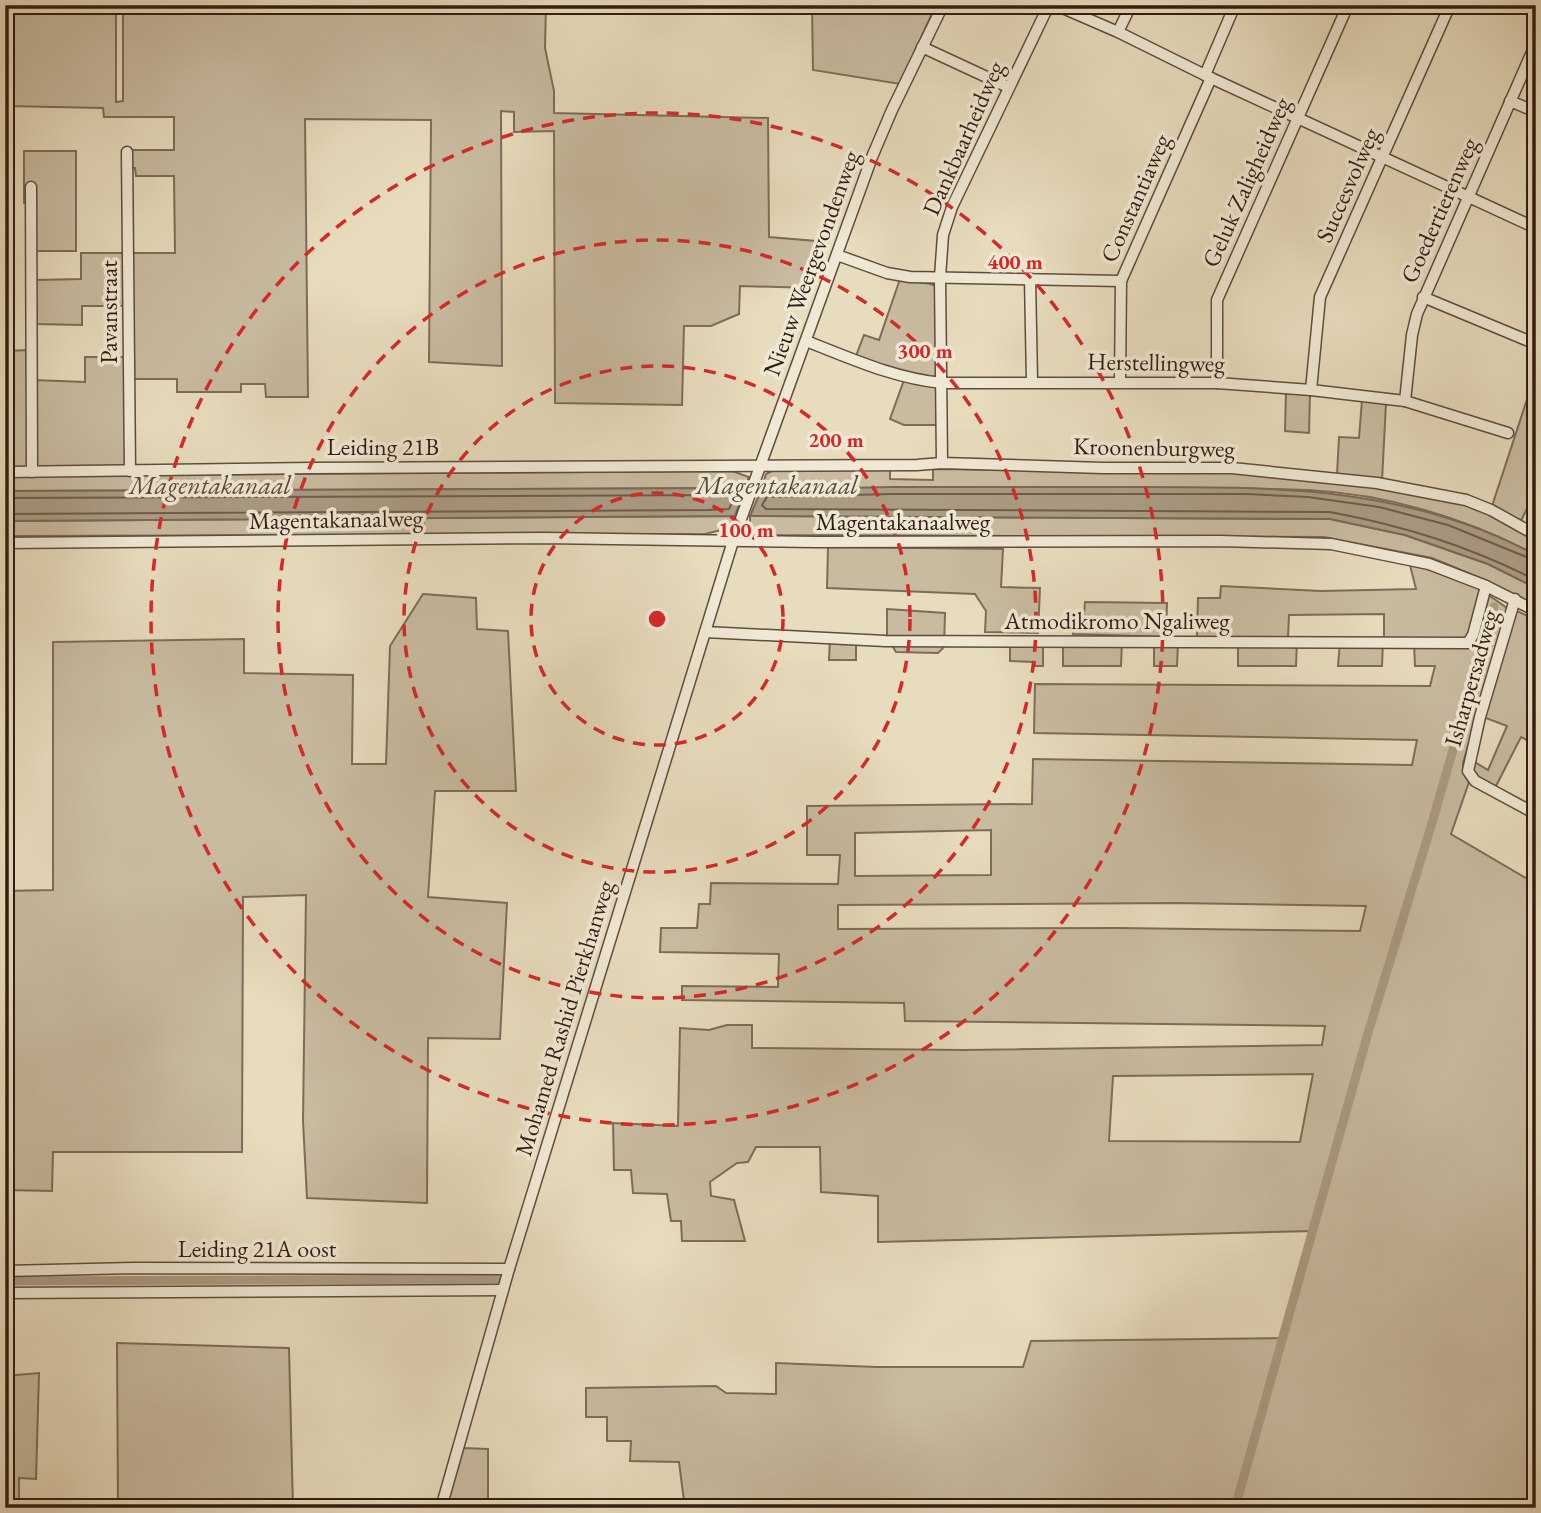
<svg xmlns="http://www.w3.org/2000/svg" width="1541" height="1513" font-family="'EB Garamond',serif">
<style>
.green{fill:#c8bba0;stroke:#7e6c59;stroke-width:2;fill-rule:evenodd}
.water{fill:#aa9b83;stroke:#7a6856;stroke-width:2}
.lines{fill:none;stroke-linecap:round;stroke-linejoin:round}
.shore{stroke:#6e5c4a;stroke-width:2}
.canal{stroke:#aa9b83;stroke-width:9}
.minor-casing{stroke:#604c3d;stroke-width:13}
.minor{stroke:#efe8d4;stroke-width:10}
.ring{fill:none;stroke:#d62828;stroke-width:3.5;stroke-dasharray:12 9}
.labels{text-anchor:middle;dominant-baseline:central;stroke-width:7;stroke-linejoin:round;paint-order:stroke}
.street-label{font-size:24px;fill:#331c12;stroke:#efe8d4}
.water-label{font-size:26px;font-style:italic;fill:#5d483a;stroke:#efe8d4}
.centre{fill:#d62828;stroke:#efe8d4;stroke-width:3.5}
.ring-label{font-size:21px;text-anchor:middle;font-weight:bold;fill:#d62828;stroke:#efe8d4;stroke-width:7;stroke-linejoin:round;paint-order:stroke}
</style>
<rect width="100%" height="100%" fill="#e7dcbd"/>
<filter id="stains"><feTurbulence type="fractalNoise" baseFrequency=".00286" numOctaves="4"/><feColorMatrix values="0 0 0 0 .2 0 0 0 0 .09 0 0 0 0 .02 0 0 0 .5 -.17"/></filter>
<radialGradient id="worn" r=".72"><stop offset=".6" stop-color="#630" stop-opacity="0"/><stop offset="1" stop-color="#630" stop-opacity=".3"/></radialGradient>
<g class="green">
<path d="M5 5H116V102L123 101V5H546L545 48 554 91V113L768 118 769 237 828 242 811 288 740 286 739 314 711 326H684L682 405 555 403 554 131 514 132V112L501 111 502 366 429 362 431 120 305 119 308 397H266L265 384H241V392H177V379H131V253H175L174 176H136L135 168H130L129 150H174V117H104L103 108 5 106Z"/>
<path d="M812 5H936L900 84 813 70Z"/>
<path d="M24 151H76V251H35V203H24Z"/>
<path d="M81 253H126V306H82V325L35 324 36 280 81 279Z"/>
<path d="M900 279 931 284 937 287 936 376C918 384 875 363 856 356L864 335 879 340Z"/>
<path d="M29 350 27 468 5 470V351Z"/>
<path d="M85 357H127V466L40 467 35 464 34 380 85 382Z"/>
<path d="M1536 372V490L1520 523 1492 506Z"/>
<path d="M904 380 934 386 937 389 940 425H904L890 419Z"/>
<path d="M1286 390 1310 392 1309 433 1285 431Z"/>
<path d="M1362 400 1386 403 1382 481 1337 475 1339 437 1359 438Z"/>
<path d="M933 469 1256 473 1383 487 1459 502 1484 510 1536 539V555C1467 518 1386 494 1308 490 1239 487 1169 489 1100 489 987 488 874 487 761 490L766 474 774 470H890V479L933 480Z"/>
<path d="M732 471 749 477 745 488 5 491V476Z"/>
<path d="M735 516 730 528 705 534 5 536V521Z"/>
<path d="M750 516 1330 519 1405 535 1488 564 1536 588V606L1488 581 1432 558 1324 537 769 535 750 528Z"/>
<path d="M828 547 1003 549 1001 587 1040 588 1038 633 985 632 986 611 975 594 827 588Z"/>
<path d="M1410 565 1438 572 1480 588 1482 592 1467 639 1384 638V614L1289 615 1288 638 1197 637 1198 598H1220L1221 586 1321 591 1416 589Z"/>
<path d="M423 594 476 598 477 629 508 631 516 791H435L428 897 507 903 500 1039 428 1038 427 1203 307 1198 303 1121 306 895 243 897 242 1152H53L52 1191 5 1190V891L53 890V642L244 639V673L353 675 352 764H386L390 646Z"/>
<path d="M1487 594 1507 608 1506 616 1463 763 1464 774 1469 782 1451 834 1536 884V1508H649L684 1501 679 1462 630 1461 631 1441H607V1417H586V1388L716 1386 726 1393 776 1394V1363L876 1367H1023L1031 1341 1283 1338 1314 1231 878 1242V1196L821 1192 820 1147H756L748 1162 737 1163 710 1182 711 1196 734 1200 745 1241H682L681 1221H671L667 1194 633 1193 631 1170H614L613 1123 678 1126 680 1028 709 1030 727 1025H752V1048L965 1050 1322 1045 1325 1026 905 1021 904 1003 682 1000V986L778 987 779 954 660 952 661 928H697L699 904H710L711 883 838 884 840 855H807V806L1032 804 1033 759 1412 765 1417 740 1034 733 1035 684 1430 686 1435 666H1415L1414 643 1469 644ZM991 830V875L855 876V833ZM1177 903 1366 906 1360 931 1118 928 838 929V905ZM1313 1074 1300 1142 1109 1141 1113 1076Z"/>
<path d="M1085 602 1167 603 1166 637 1073 634V613L1084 614Z"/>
<path d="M887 609 945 613 944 647 938 653 896 652 887 637Z"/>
<path d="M1515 610 1536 620V745L1521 737 1495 788 1474 776 1473 761 1488 770 1507 726 1483 717Z"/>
<path d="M830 638 856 639V660H829Z"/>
<path d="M1010 638 1043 639V666H1035V662L1010 661Z"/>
<path d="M1063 640 1122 641 1121 666H1063Z"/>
<path d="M1154 642 1178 643 1177 666H1154Z"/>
<path d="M1297 642 1296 666H1238V643Z"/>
<path d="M1340 642 1383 643 1382 666H1338Z"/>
<path d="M117 1343 289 1348 293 1508H118Z"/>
<path d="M39 1373 36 1479 19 1478V1508H5V1376Z"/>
<path d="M462 1448 488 1449V1505L646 1499V1508H446Z"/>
</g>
<g class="water">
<path d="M891 487C972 487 1054 487 1136 487 1278 487 1407 486 1536 555V588L1488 564 1405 535 1330 519 750 516 761 490Z"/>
<path d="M745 488 735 516 5 521V491Z"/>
</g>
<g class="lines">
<g class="shore">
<path d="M5 498 730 495 734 498 729 509 708 510 5 514"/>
<path d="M1536 561 1448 525 1379 507 1308 497 1246 494H891L767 497 762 505 766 509 1330 512C1405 526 1468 546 1536 580"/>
</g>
<g class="canal">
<path d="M5 1281 498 1279"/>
<path d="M1235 1508 1368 1033 1432 823 1494 607"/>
</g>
<defs>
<g id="minor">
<path d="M1118 32 1131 5"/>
<path d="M922 47 1008 87"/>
<path d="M1205 75 1235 5"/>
<path d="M1510 101 1536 112"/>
<path d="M127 152 130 471"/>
<path d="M31 187 32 472"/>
<path d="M837 255 887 273 910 277 1121 281"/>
<path d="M1030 278 1032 382"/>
<path d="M1423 297 1536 344"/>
<path d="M806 341C850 358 893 378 942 383H1217L1311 390 1405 401 1508 433"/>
<path d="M1120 382 1121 281 1211 78"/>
<path d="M1217 383V300L1348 5"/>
<path d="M1311 390 1320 297 1450 5"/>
<path d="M1405 401 1412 335 1417 314 1536 43"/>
<path d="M942 463 940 277 943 235 952 207 1045 13 1050 6H1058L1118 32 1211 78 1536 228"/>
<path d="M5 472 313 468 917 465 942 463 1103 468H1232L1377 483 1466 500 1491 510 1536 535"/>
<path d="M5 543 545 538 816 542 1220 541 1331 544 1429 564 1486 586 1536 611"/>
<path d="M1515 599 1480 717 1468 771 1475 781 1536 814"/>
<path d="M705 632 885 641 1468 643 1473 635 1486 586"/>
<path d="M5 1271 133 1268 509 1269"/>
<path d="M5 1293 503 1290"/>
<path d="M441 1508 509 1269 733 541 872 157 892 110 943 5"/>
</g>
</defs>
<use href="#minor" class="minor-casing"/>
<use href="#minor" class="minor"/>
</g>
<g class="ring">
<circle cx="657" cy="619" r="126"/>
<circle cx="657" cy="619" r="253"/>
<circle cx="657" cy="619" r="379"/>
<circle cx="657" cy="619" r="506"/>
</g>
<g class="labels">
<g class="street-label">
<text transform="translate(963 138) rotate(-66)">Dankbaarheidweg</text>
<text transform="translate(1246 182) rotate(-66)">Geluk Zaligheidweg</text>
<text transform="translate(1347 185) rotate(-66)">Succesvolweg</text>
<text transform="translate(1135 198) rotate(-66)">Constantiaweg</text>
<text transform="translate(1439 210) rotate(-66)">Goedertierenweg</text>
<text transform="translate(811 263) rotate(-70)">Nieuw Weergevondenweg</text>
<text transform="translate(108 312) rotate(-90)">Pavanstraat</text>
<text transform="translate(1156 362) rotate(1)">Herstellingweg</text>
<text x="383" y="446">Leiding 21B</text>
<text transform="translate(1154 447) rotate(1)">Kroonenburgweg</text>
<text transform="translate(336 519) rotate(-1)">Magentakanaalweg</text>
<text x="903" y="521">Magentakanaalweg</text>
<text x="1117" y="620">Atmodikromo Ngaliweg</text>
<text transform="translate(1471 678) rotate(-74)">Isharpersadweg</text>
<text transform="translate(564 1018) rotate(-73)">Mohamed Rashid Pierkhanweg</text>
<text x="257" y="1248">Leiding 21A oost</text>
</g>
<g class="water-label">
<text x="210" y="485">Magentakanaal</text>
<text x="777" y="485">Magentakanaal</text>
</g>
</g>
<circle cx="657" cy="619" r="10" class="centre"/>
<g class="ring-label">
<text x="1015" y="269">400 m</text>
<text x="925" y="358">300 m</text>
<text x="836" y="447">200 m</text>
<text x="746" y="537">100 m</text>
</g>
<rect width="1541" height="1513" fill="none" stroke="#e7dcbd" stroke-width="28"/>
<rect x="7" y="7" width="1527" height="1499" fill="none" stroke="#331c12" stroke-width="3.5"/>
<rect x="14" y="14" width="1513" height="1485" fill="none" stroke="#331c12" stroke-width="2"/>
<rect width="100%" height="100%" filter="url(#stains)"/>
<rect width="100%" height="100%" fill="url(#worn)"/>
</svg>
